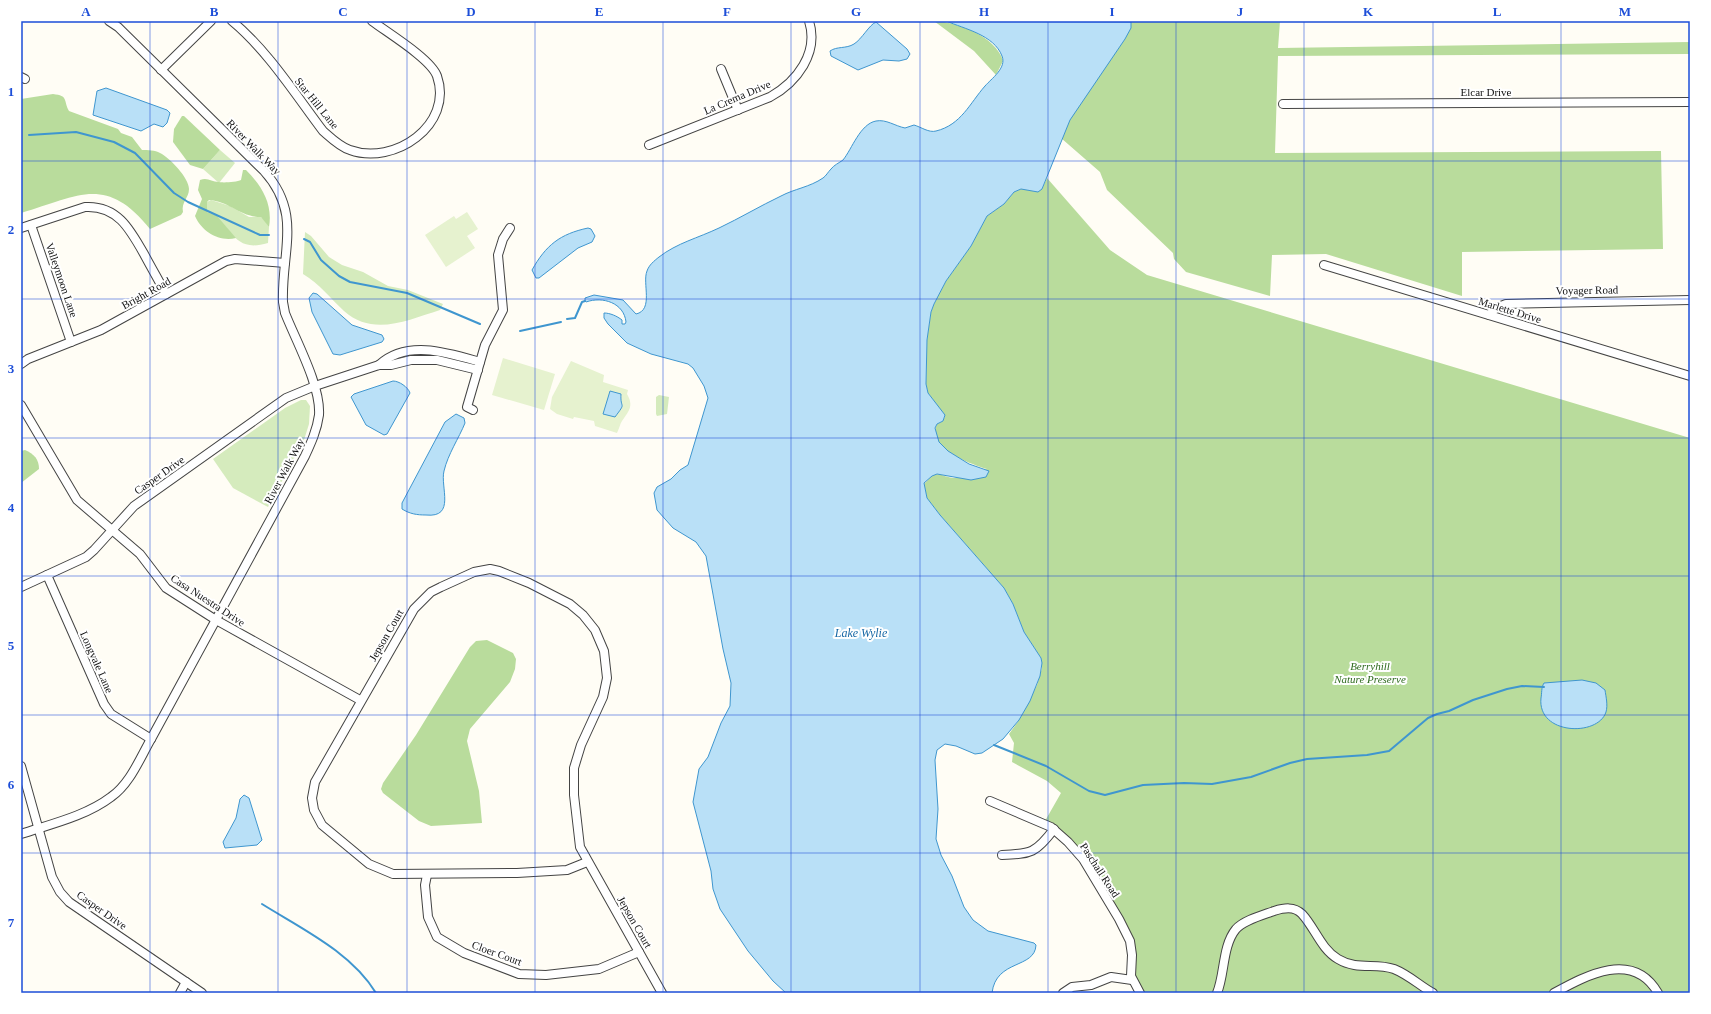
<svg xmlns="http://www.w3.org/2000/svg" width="1711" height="1014" font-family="Georgia,serif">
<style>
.green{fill:#d5ebbd}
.forest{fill:#b9dc9c}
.pitch{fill:#e6f2cf}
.water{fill:#b9e0f7;stroke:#3f96cf}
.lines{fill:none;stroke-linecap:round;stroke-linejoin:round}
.stream{stroke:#3f96cf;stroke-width:2}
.street-casing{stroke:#444;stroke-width:10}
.street{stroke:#fff;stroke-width:8}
.grid{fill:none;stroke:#1d4ed8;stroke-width:1;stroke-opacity:0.55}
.labels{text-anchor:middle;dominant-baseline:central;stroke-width:4;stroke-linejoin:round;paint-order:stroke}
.street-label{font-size:11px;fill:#111;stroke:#fff}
.park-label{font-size:11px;font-style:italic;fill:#2f6b1f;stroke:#fff}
.water-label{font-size:12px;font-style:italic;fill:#1768a6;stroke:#fff}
.neatline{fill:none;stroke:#1d4ed8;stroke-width:1.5}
.grid-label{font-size:13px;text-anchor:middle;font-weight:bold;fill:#1d4ed8}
</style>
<rect width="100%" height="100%" fill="#fffdf5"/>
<g class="green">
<path d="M220 150 235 163 219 183 203 169Z"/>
<path d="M211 200 230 206 249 217H261L264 219 269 227 268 243C231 254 234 224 207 212V202Z"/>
<path d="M305 232 311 236 329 257 342 265 363 272 388 286 408 290 443 304 440 310C408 320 373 337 344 311 330 298 320 284 303 274Z"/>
<path d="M659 395 669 397 667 414 657 416 656 414V397Z"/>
<path d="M301 400H306L310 406 309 424 304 440 268 507 233 488 213 459 285 408Z"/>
</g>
<g class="forest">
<path d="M934 21C956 21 997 37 1003 61L996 75 974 51Z"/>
<path d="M1131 21H1280L1278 48 1690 42V54L1278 56 1275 153 1661 151 1663 249 1462 252V296L1326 254 1272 255 1270 296 1186 272 1174 259 1173 253 1107 190 1100 172 1061 138 1075 110 1125 39Z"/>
<path d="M53 94C69 96 63 100 69 111L118 129 121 133 132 137 142 150C148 150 155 150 160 153 170 158 189 178 189 189 189 198 181 202 183 212L181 215 150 229C106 174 78 196 21 213V99Z"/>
<path d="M182 116H184L220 150 203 169 190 165 173 142 174 129Z"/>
<path d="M243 170H246C262 186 273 204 269 227L261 217C240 217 229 201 209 200L207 202V212L217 216 236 238C219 242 202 232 195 216L202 199 198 190 200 180C208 177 211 182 219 182 223 183 237 182 241 180Z"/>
<path d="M1047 178 1110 250 1147 275 1690 438V993H1142L1133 976V951L1094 872 1045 821 1061 793 1047 781 1012 762 1014 743 1009 734 1019 720 1037 685 1042 668 1041 658 1024 632 1013 604 1004 588 940 515 927 498 924 484C938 469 936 475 953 478 960 479 979 471 987 469 971 464 926 448 937 424L943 421 945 416 928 393 926 384 927 340 931 312 934 304 946 281 971 246 987 216 1004 204 1014 192 1021 189H1042Z"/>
<path d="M25 450C34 454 39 459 39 469L21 483V451Z"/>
<path d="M487 640 513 653 516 659 515 669 510 682 470 729 467 741 479 791 482 823 431 826 419 821 383 793 381 789 383 783 416 735 470 647 476 641Z"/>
</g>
<g class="pitch">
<path d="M467 212 478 229 467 236 475 248 446 267 425 235 454 216 456 219Z"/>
<path d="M503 358 555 374 544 410 492 395Z"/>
<path d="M571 361 604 375 603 382 628 390 627 394C634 406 629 411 622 421 620 424 619 429 617 433L595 426 594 421 574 417 573 419 557 414 550 409 552 397Z"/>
</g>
<g class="water">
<path d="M946 21 1131 22V28L1125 39 1070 120 1042 189 1038 192 1021 189 1014 192 1004 204 987 216 971 246 946 281 934 304 931 312 927 340 926 384 928 393 945 415 943 421 937 424 935 428 939 442 948 451 969 464 989 471 986 477 971 480 937 474 932 476 924 483 927 498 940 515 1004 588 1013 604 1024 632 1041 658 1042 663 1040 676 1030 701 1019 720 1003 739 982 753 975 754 956 746 945 744 937 750 935 760 938 809 936 839 941 855 952 876 964 907 973 920 988 931 1034 943 1036 945C1035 969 996 959 992 993H786L773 981 748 951 720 909 713 889 711 871 693 802 699 769 708 757 721 723 730 706 731 683 723 649 706 556 696 542 673 528 657 510 654 493 657 487 671 479 680 470 688 465 708 398 704 386 693 368 688 364 651 354 627 343 608 324 604 318V313C610 313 617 316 622 320V324H625L626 322C624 303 603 296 586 302L585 301V298L594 295 623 300 636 314C654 310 642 283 647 271 649 265 654 261 659 257 677 243 698 238 719 228 740 218 760 206 781 196 794 189 810 187 823 178 826 176 828 172 831 169 834 165 839 163 843 160 852 149 860 124 876 121 886 119 895 126 905 128L914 125C921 127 929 133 936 131 961 125 970 103 985 86 991 79 1007 68 1002 56 994 35 965 29 946 21Z"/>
<path d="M876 22 907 49 910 54 907 59 899 61 883 60 858 70 831 56 830 51C837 46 846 49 854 44 862 39 869 25 876 22Z"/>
<path d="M106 88 167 110 170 113 167 123 163 127 154 124 141 131 93 115 97 91Z"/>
<path d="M588 228 591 229 595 236 592 242 578 248 539 278H536L532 270C546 245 560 234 588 228Z"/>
<path d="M313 293 317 294 352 325 382 335 384 339 382 342 340 355 333 354 312 312 309 298Z"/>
<path d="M393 381C399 381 408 387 410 393L387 434 384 435 366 425 351 397 354 394Z"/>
<path d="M610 391 621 394C620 410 627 401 615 417L603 414Z"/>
<path d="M456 414 464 418 465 423C459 438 448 454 444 471 440 487 456 518 426 515 417 515 410 514 402 509V503L445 422Z"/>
<path d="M1582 680 1596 683 1605 690C1606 697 1608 705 1606 712 1598 737 1537 735 1541 698 1542 693 1541 688 1544 683Z"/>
<path d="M244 795 249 798 262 840 257 845 225 848 223 842 236 818 240 799Z"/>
</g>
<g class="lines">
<g class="stream">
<path d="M29 135 76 132 114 142 135 153 174 193 188 202 260 235H269"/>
<path d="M304 239 310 242 321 260 339 276 350 282 407 293 480 324"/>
<path d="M567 319 575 318 582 302 585 301"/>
<path d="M520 331 561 322"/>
<path d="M994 745 1046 766 1089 791 1105 795 1143 785 1184 783 1212 784 1251 777 1290 763 1307 759 1367 755 1389 751 1428 718 1437 714 1449 711 1473 700 1507 689 1522 686 1544 687"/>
<path d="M262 904C302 929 351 952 376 993"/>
</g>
<defs>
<g id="street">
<path d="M232 21C268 51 295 94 323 131 331 138 340 147 350 150 394 166 454 125 437 76 431 59 388 33 372 21"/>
<path d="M721 69 738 110"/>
<path d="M161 70 211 21"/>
<path d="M21 77 25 79"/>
<path d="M1283 104 1690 102"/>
<path d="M649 145 770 97C797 82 819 53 809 21"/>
<path d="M31 225 71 342"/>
<path d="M21 228 85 207C117 205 130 229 144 254 151 267 159 281 166 294"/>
<path d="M1324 265 1690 376"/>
<path d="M1489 315 1496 308 1506 304 1690 300"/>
<path d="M21 364 28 359 101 330 226 261 235 259 285 263"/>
<path d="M379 365C407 339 449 353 480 362"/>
<path d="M21 405 77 500 140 554 166 588 216 620 360 700"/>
<path d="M473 410 467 407 485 345 503 310 498 255 503 239 510 228"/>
<path d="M47 575 104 704 111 714 151 739"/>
<path d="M21 587 86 557 94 550 134 506 286 398 315 386 379 365H391L411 360H437L478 370"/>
<path d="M21 766 52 877 60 892 69 902 202 993"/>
<path d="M990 801 1051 827 1068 842 1083 859 1119 919 1130 941 1132 955 1131 976 1140 993"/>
<path d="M21 834C51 824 86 816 111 797 130 784 140 758 151 739L305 456C311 443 317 430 319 415 321 386 296 341 285 313L283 302C281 252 303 214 264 171L118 27 109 21"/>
<path d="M1002 855C1031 854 1036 853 1054 829"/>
<path d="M587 862 567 870 517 873 393 874 369 864 322 825 314 810 312 798 315 782 414 609 431 592 441 587 474 572 490 569 499 571 529 583 570 604 583 615 595 630 604 651 607 678 603 697 581 745 574 768V795L580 847 662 993"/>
<path d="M427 875 425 885 428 917 437 937 464 953 519 974 546 975 599 969 639 952"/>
<path d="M180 993 186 982"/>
<path d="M1063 993 1072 987 1091 985 1111 977 1132 980"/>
<path d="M1217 993C1225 974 1222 946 1236 929 1244 920 1263 915 1274 911 1284 908 1294 906 1302 914 1315 928 1321 949 1338 959 1358 971 1375 962 1394 969 1409 975 1420 986 1433 993"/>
<path d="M1554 993C1587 975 1633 950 1658 993"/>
</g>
</defs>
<use href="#street" class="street-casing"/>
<use href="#street" class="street"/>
</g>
<path class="grid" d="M150 21V993M278 21V993M407 21V993M535 21V993M663 21V993M791 21V993M920 21V993M1048 21V993M1176 21V993M1304 21V993M1433 21V993M1561 21V993M21 161H1690M21 299H1690M21 438H1690M21 576H1690M21 715H1690M21 853H1690"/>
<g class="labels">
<g class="street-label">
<text x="1486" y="92">Elcar Drive</text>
<text transform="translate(737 97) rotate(-23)">La Crema Drive</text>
<text transform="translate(317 103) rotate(51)">Star Hill Lane</text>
<text transform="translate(254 147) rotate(46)">River Walk Way</text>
<text transform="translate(62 280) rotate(71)">Valleymoon Lane</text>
<text transform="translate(1587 290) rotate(-1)">Voyager Road</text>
<text transform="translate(146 293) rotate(-29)">Bright Road</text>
<text transform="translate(1510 310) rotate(17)">Marlette Drive</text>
<text transform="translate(284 471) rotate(-62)">River Walk Way</text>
<text transform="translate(159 475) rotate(-35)">Casper Drive</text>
<text transform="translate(208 600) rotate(33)">Casa Nuestra Drive</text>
<text transform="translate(386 635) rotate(-60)">Jepson Court</text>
<text transform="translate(97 662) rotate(66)">Longvale Lane</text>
<text transform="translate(1100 870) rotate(57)">Paschall Road</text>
<text transform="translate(102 910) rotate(35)">Casper Drive</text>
<text transform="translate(635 922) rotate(60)">Jepson Court</text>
<text transform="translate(497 953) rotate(20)">Cloer Court</text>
</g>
<g class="park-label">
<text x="1370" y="666">Berryhill<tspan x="1370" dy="13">Nature Preserve</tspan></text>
</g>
<g class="water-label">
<text x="861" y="633">Lake Wylie</text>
</g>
</g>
<rect width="1711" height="1014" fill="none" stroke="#ffffff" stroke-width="44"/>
<rect x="22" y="22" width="1667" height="970" class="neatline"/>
<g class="grid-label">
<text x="86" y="16">A</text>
<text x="214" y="16">B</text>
<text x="343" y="16">C</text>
<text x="471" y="16">D</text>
<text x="599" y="16">E</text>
<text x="727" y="16">F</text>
<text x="856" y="16">G</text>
<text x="984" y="16">H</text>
<text x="1112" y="16">I</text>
<text x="1240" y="16">J</text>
<text x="1368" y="16">K</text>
<text x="1497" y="16">L</text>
<text x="1625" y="16">M</text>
<text x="11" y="96">1</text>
<text x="11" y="234">2</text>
<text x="11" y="373">3</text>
<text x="11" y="512">4</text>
<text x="11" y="650">5</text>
<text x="11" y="789">6</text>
<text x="11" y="927">7</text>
</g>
</svg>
